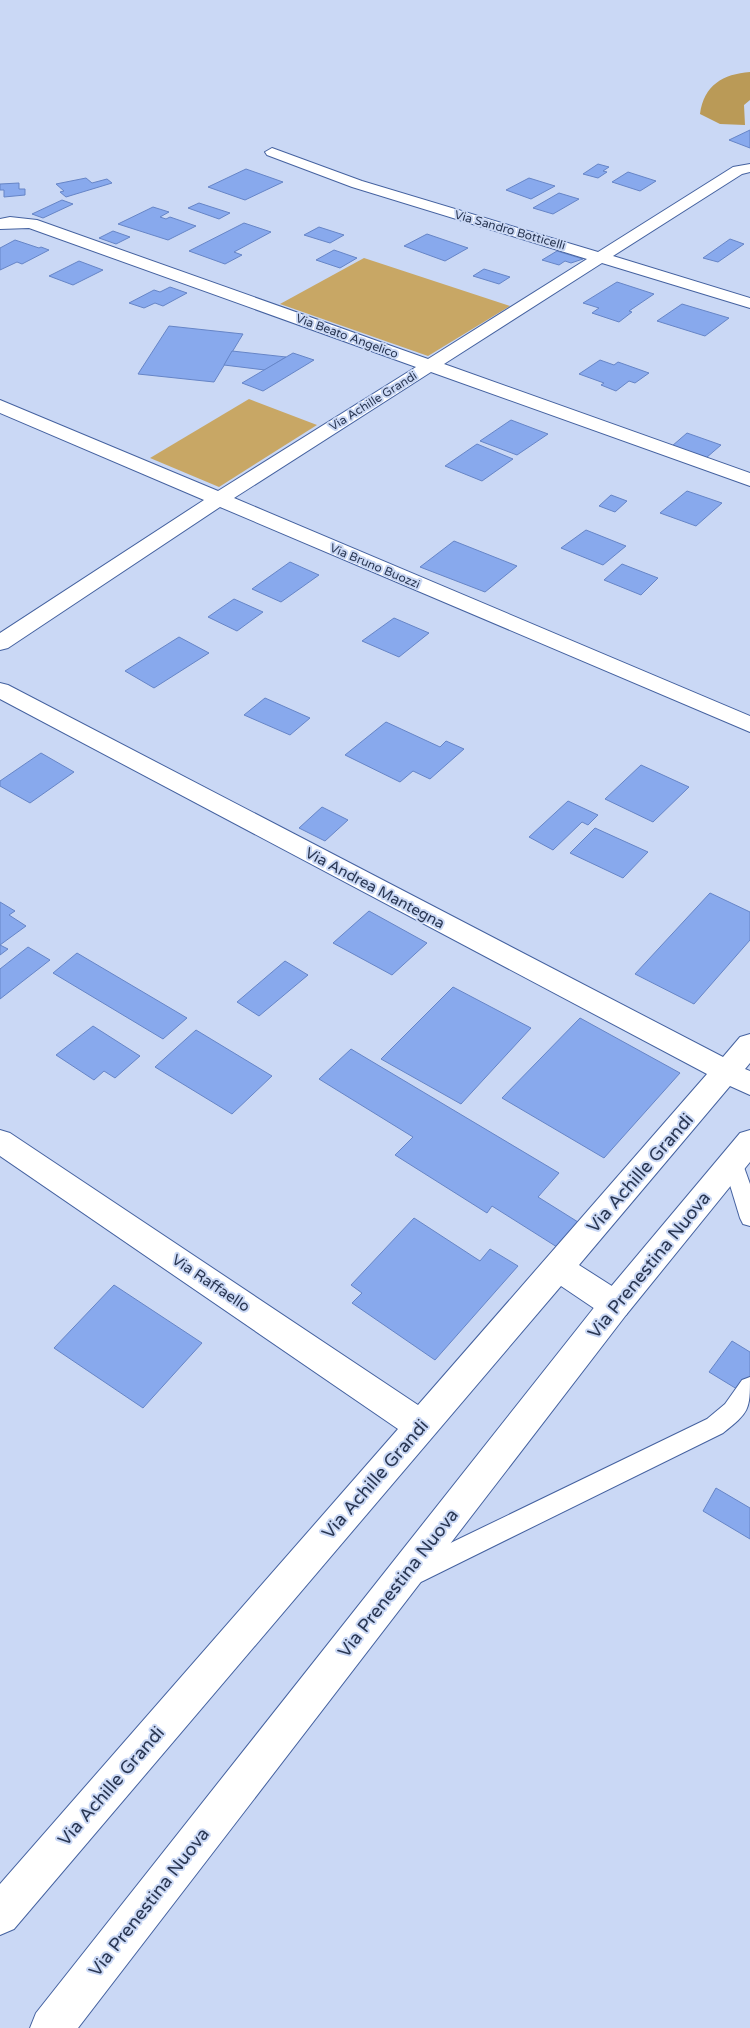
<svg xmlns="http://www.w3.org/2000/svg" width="750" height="2028" font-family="'Varela Round',sans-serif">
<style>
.green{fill:#c8a765}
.forest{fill:#ba9a57}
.building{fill:#88a9ed;stroke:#6685c7}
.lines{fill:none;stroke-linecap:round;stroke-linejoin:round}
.lane-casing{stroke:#4562a0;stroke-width:2}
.street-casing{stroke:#4562a0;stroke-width:2}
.secondary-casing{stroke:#4562a0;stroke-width:2}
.lane{fill:#fff;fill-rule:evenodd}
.street{fill:#fff;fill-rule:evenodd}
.secondary{fill:#fff;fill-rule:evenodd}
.labels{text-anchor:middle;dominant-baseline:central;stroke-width:4;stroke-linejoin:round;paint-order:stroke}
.far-street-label{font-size:12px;fill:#293652;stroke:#cad8f5}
.street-label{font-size:15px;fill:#293652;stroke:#cad8f5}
.near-street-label{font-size:18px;fill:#293652;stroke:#cad8f5}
</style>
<rect width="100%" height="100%" fill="#cad8f5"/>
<g class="green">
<path d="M364 258 510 306 428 356 280 304Z"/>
<path d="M249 399 317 425 219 487 150 458Z"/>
</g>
<path class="forest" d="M750 72V100L744 105 745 125 720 124 700 114C704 85 723 74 750 72Z"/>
<g class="building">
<path d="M750 130V148L729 140Z"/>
<path d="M598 164 609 167 603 171 607 172 598 178 583 174Z"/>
<path d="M246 169 283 182 245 200 208 187Z"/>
<path d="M628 172 656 181 640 191 612 182Z"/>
<path d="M86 178 92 183 107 179 112 183 66 197 60 192 64 191 56 184Z"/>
<path d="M529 178 555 186 531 199 506 190Z"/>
<path d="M19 183V189H25V195L4 197V190H0V184Z"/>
<path d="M559 193 579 199 553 214 533 208Z"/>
<path d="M62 200 73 204 43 218 32 214Z"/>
<path d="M199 203 230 213 219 219 188 208Z"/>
<path d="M153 207 169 212 160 217 166 219 170 217 196 226 168 240 118 224Z"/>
<path d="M244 223 271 232 234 252 242 255 225 264 189 251Z"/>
<path d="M319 227 344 235 330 243 304 235Z"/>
<path d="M113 231 130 237 116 244 99 238Z"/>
<path d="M427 234 468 248 445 261 404 246Z"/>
<path d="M730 239 744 244 718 262 703 258Z"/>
<path d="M15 240 39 248 41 247 49 250 22 264 17 262 0 270V248Z"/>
<path d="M334 250 357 258 340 268 316 260Z"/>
<path d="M557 251 583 259 571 263 565 261 559 265 542 260Z"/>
<path d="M79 261 103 270 73 285 49 276Z"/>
<path d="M484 269 510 277 499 284 473 276Z"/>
<path d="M617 282 654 294 629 311 632 312 619 322 592 313 599 308 583 303Z"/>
<path d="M170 287 187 293 163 306 155 303 144 308 129 303 154 290 160 292Z"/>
<path d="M682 304 729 318 705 336 657 321Z"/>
<path d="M169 326 243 334 214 382 138 374Z"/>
<path d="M232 351 286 357 265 370 224 365Z"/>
<path d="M293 353 314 360 263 391 242 383Z"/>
<path d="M600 360 614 365 618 362 649 373 635 383 629 381 616 391 601 385 604 383 579 374Z"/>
<path d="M511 420 548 434 517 455 480 441Z"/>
<path d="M687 433 721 445 706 458 672 446Z"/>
<path d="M477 444 513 459 482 481 445 466Z"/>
<path d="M687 491 722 503 696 526 660 513Z"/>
<path d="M611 495 627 501 615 512 599 506Z"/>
<path d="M586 530 626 546 603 565 561 548Z"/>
<path d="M454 541 517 566 485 592 420 567Z"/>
<path d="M290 562 319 575 281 602 252 589Z"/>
<path d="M622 564 658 578 641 595 604 580Z"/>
<path d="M234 599 263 612 237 631 208 617Z"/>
<path d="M394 618 429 633 399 657 362 641Z"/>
<path d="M179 637 209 653 154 688 125 671Z"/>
<path d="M265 698 310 718 290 735 244 715Z"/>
<path d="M386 722 440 747 446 741 464 749 430 779 413 771 400 782 345 755Z"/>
<path d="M41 753 74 772 30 803 0 786V781Z"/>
<path d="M641 765 689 787 653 822 605 799Z"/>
<path d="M568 801 598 815 588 825 582 822 553 850 529 837Z"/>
<path d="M322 807 348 820 325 841 299 828Z"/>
<path d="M595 828 648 852 623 878 570 853Z"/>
<path d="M710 893 750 912V940L694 1004 635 974Z"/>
<path d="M0 902 15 911 9 915 26 926 0 945 8 949 0 955Z"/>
<path d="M369 911 427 943 392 975 333 943Z"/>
<path d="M28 947 50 960 0 999V969Z"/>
<path d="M77 953 187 1018 163 1039 53 973Z"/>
<path d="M285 961 308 975 259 1016 237 1002Z"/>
<path d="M453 987 531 1028 461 1104 381 1059Z"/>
<path d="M580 1018 680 1073 604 1158 502 1098Z"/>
<path d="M93 1026 140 1056 115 1078 104 1071 94 1080 56 1055Z"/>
<path d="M196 1030 272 1076 232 1114 155 1067Z"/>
<path d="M351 1049 559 1173 538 1197 578 1222 557 1247 492 1206 487 1213 395 1155 413 1137 319 1079Z"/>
<path d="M414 1218 480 1261 490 1249 518 1266 435 1360 352 1303 362 1293 351 1285Z"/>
<path d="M114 1285 202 1343 143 1408 54 1348Z"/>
<path d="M732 1341 750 1352V1397L709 1372Z"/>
<path d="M716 1488 750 1508V1539L703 1511Z"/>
</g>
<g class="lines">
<defs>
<g id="lane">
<path d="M733 1154 740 1156 750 1184V1226L743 1224 740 1218 723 1162 726 1156Z"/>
<path d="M750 1377C750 1411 749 1412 723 1433L423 1581 414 1585 405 1581 402 1573 405 1565 707 1419 725 1404 742 1380Z"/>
</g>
<g id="street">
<path d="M272 148 362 181 598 252 733 167 750 164V172L742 174 613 256 750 298V308L602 263 444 364 750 473V486L431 372 234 498 750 716V732L220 507 8 648 0 650V633L204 500 0 413V400L218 491 416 367 29 228 0 229V219L10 217 37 220 428 359 587 259 352 187 267 155 265 152Z"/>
<path d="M0 683 8 685 723 1057 740 1037 750 1034V1063L745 1069 750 1071V1095L730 1086 579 1265 626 1295 631 1305 626 1315 615 1318 604 1315 561 1286 14 1929 0 1935V1884L398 1429 0 1156V1130L10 1133 418 1405 707 1074 0 699Z"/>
</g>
<path id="secondary" d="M750 1130V1162L626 1315 78 2028H30L36 2013 604 1295 740 1133Z"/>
</defs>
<use href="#lane" class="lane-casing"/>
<use href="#street" class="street-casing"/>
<use href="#secondary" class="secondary-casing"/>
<use href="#lane" class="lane"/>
<use href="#street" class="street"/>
<use href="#secondary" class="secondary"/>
</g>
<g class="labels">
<g class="far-street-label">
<text transform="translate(510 230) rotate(16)">Via Sandro Botticelli</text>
<text transform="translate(347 336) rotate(20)">Via Beato Angelico</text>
<text transform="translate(373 401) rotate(-32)">Via Achille Grandi</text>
<text transform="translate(375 566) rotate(23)">Via Bruno Buozzi</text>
</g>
<g class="street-label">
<text transform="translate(375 888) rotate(28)">Via Andrea Mantegna</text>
<text transform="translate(211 1283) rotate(34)">Via Raffaello</text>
</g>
<g class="near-street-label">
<text transform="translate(640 1173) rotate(-49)">Via Achille Grandi</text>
<text transform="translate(649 1265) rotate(-51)">Via Prenestina Nuova</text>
<text transform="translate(375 1479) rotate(-49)">Via Achille Grandi</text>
<text transform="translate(398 1583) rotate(-52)">Via Prenestina Nuova</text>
<text transform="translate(111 1786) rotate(-49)">Via Achille Grandi</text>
<text transform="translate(149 1902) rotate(-52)">Via Prenestina Nuova</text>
</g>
</g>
</svg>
